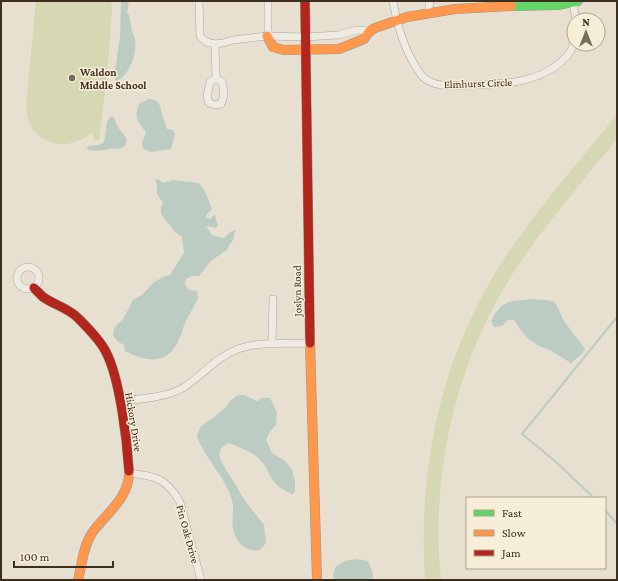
<svg xmlns="http://www.w3.org/2000/svg" width="618" height="581" font-family="'Crimson Pro',serif">
<style>
.green{fill:#d6d7b3}
.water{fill:#bcccc2}
.lines{fill:none;stroke-linecap:round;stroke-linejoin:round}
.stream{stroke:#bcccc2;stroke-width:2}
.street-casing{stroke:#ada599;stroke-width:8}
.fast-casing{stroke:#9c958a;stroke-width:10}
.slow-casing{stroke:#9c958a;stroke-width:10}
.jam-casing{stroke:#9c958a;stroke-width:10}
.street{stroke:#efebe3;stroke-width:7}
.fast{stroke:#63d668;stroke-width:9}
.slow{stroke:#ff974d;stroke-width:9}
.jam{stroke:#b3261e;stroke-width:9}
.poi-dot{fill:#786c5e;stroke:#f7eed8;stroke-width:1.5}
.labels{text-anchor:middle;dominant-baseline:central;stroke-width:3;stroke-linejoin:round;paint-order:stroke}
.poi-label{font-size:11px;font-weight:bold;fill:#3d2e20;stroke:#f7eed8;text-anchor:start}
.street-label{font-size:11px;fill:#3d2e20;stroke:#f7eed8}
</style>
<rect width="100%" height="100%" fill="#e7e0d1"/>
<g class="green">
<path d="M36 1H111L112 10 108 66 99 140H93V131C76 150 40 149 29 122 27 117 27 111 26 106Z"/>
<path d="M617 114C617 120 618 133 617 138 615 143 597 163 592 169 566 202 538 235 515 270 456 361 430 473 441 580H425C417 458 445 340 517 240 548 196 584 156 617 114Z"/>
</g>
<g class="water">
<path d="M121 1H129L127 12C131 17 130 23 132 30 132 33 134 36 135 39 137 54 130 74 117 81L115 79V70L120 37Z"/>
<path d="M149 99C161 99 160 108 163 117 164 121 166 125 167 129L173 130 175 134 171 149 151 152 143 149 142 143 146 132C137 121 133 116 140 103Z"/>
<path d="M112 116C116 119 115 123 118 127 122 134 130 137 125 146 117 151 115 147 108 149 102 151 95 151 88 150L87 147C93 144 99 147 104 142 107 133 104 121 112 116Z"/>
<path d="M158 179 163 183 173 180 198 183C206 190 208 199 212 209L206 215V218L210 219 215 214 216 220 218 225 216 228 206 226C214 237 209 235 224 238L230 232 235 230 236 231 234 234V239L230 244 227 250 212 260 199 276H192L186 279 185 285 189 290 197 291 198 298 184 325C183 330 181 335 179 339 168 366 147 362 125 351L124 345 117 341 113 335 114 328 123 319 133 300 142 295 154 282 163 277 170 275 184 253 182 237 175 232 161 214V207L163 203 157 194V184L155 180Z"/>
<path d="M531 299 547 300 555 302 564 321 585 349 582 354 571 363 548 349 541 347 530 340 521 331 514 320H508L502 326 494 327 491 321C502 299 509 302 531 299Z"/>
<path d="M238 395H244L257 401 262 398H270L277 412 276 425 270 431 266 440 272 453 285 461 292 470 295 481V492L292 494C284 490 276 486 272 479 268 473 267 467 262 462 254 452 240 448 229 443L222 447 219 455 222 463 246 502 264 525 266 543 260 550C251 551 246 550 239 542 227 525 236 516 232 500 225 475 204 459 197 435L201 426 213 418 225 408 231 400Z"/>
<path d="M357 559 368 561 373 573V580H334L333 574 336 566 345 561Z"/>
</g>
<g class="lines">
<g class="stream">
<path d="M594 498 555 461 522 434 617 317"/>
<path d="M605 510 617 524"/>
</g>
<defs>
<g id="street">
<path d="M199 1 200 36 206 42 215 44 223 43 233 40 267 36 306 37 338 35 357 30 368 31"/>
<path d="M393 1C397 24 403 47 416 67 418 70 420 74 423 77 436 89 457 85 473 85 503 84 536 83 560 63 566 57 572 52 574 43"/>
<path d="M573 3 576 20"/>
<path d="M428 12 430 1"/>
<path d="M267 36 268 32V1"/>
<path d="M215 44 216 78 210 82 207 96 209 103 215 105 221 104C225 97 224 89 222 82L216 78"/>
<circle cx="28" cy="278" r="11"/>
<path d="M272 344 273 299"/>
<path d="M120 401C140 399 164 398 183 388 202 376 216 357 238 349 260 341 287 344 311 343"/>
<path d="M129 473C156 476 166 478 180 502L201 580"/>
</g>
<path id="fast" d="M512 6 558 5 578 1"/>
<g id="slow">
<path d="M267 36 273 47 284 50 339 49 364 39 369 32 375 28 407 17 455 9 512 6"/>
<path d="M310 343 317 580"/>
<path d="M78 580C82 565 83 546 92 533 106 513 130 498 129 471"/>
</g>
<g id="jam">
<path d="M305 1 310 343"/>
<path d="M34 288C37 291 40 294 43 297 54 305 69 308 79 319 88 328 100 340 106 352 120 379 127 440 129 471"/>
</g>
</defs>
<use href="#street" class="street-casing"/>
<use href="#fast" class="fast-casing"/>
<use href="#slow" class="slow-casing"/>
<use href="#jam" class="jam-casing"/>
<use href="#street" class="street"/>
<use href="#fast" class="fast"/>
<use href="#slow" class="slow"/>
<use href="#jam" class="jam"/>
</g>
<circle class="poi-dot" cx="72" cy="78" r="4"/>
<g class="labels">
<g class="poi-label">
<text x="80" y="72">Waldon<tspan x="80" dy="13">Middle School</tspan></text>
</g>
<g class="street-label">
<text transform="translate(478 83) rotate(-2)">Elmhurst Circle</text>
<text transform="translate(297 291) rotate(-91)">Joslyn Road</text>
<text transform="translate(134 422) rotate(81)">Hickory Drive</text>
<text transform="translate(188 534) rotate(75)">Pin Oak Drive</text>
</g>
</g>
<rect width="618" height="581" fill="none" stroke="#3d2e20" stroke-width="4"/>
<rect x="466" y="497" width="140" height="72" fill="#f7eed8" stroke="#ada18e"/>
<rect x="474" y="510" width="20" height="6" fill="#63d668" stroke="#ada18e"/>
<text x="502" y="517" font-size="12" fill="#3d2e20">Fast</text>
<rect x="474" y="530" width="20" height="6" fill="#ff974d" stroke="#ada18e"/>
<text x="502" y="537" font-size="12" fill="#3d2e20">Slow</text>
<rect x="474" y="550" width="20" height="6" fill="#b3261e" stroke="#ada18e"/>
<text x="502" y="557" font-size="12" fill="#3d2e20">Jam</text>
<g transform="translate(586 32)"><circle r="19" fill="#f7eed8" stroke="#ada18e"/>
<path d="M0-3L7 15L0 10L-7 15Z" fill="#786c5e"/>
<text y="-6" font-size="11" font-weight="bold" text-anchor="middle" fill="#3d2e20">N</text>
</g>
<path d="M14 561v6h99v-6" fill="none" stroke="#3d2e20" stroke-width="2"/>
<text x="20" y="561" font-size="12" fill="#3d2e20" stroke="#f7eed8" stroke-width="3" paint-order="stroke">100 m</text>
</svg>
